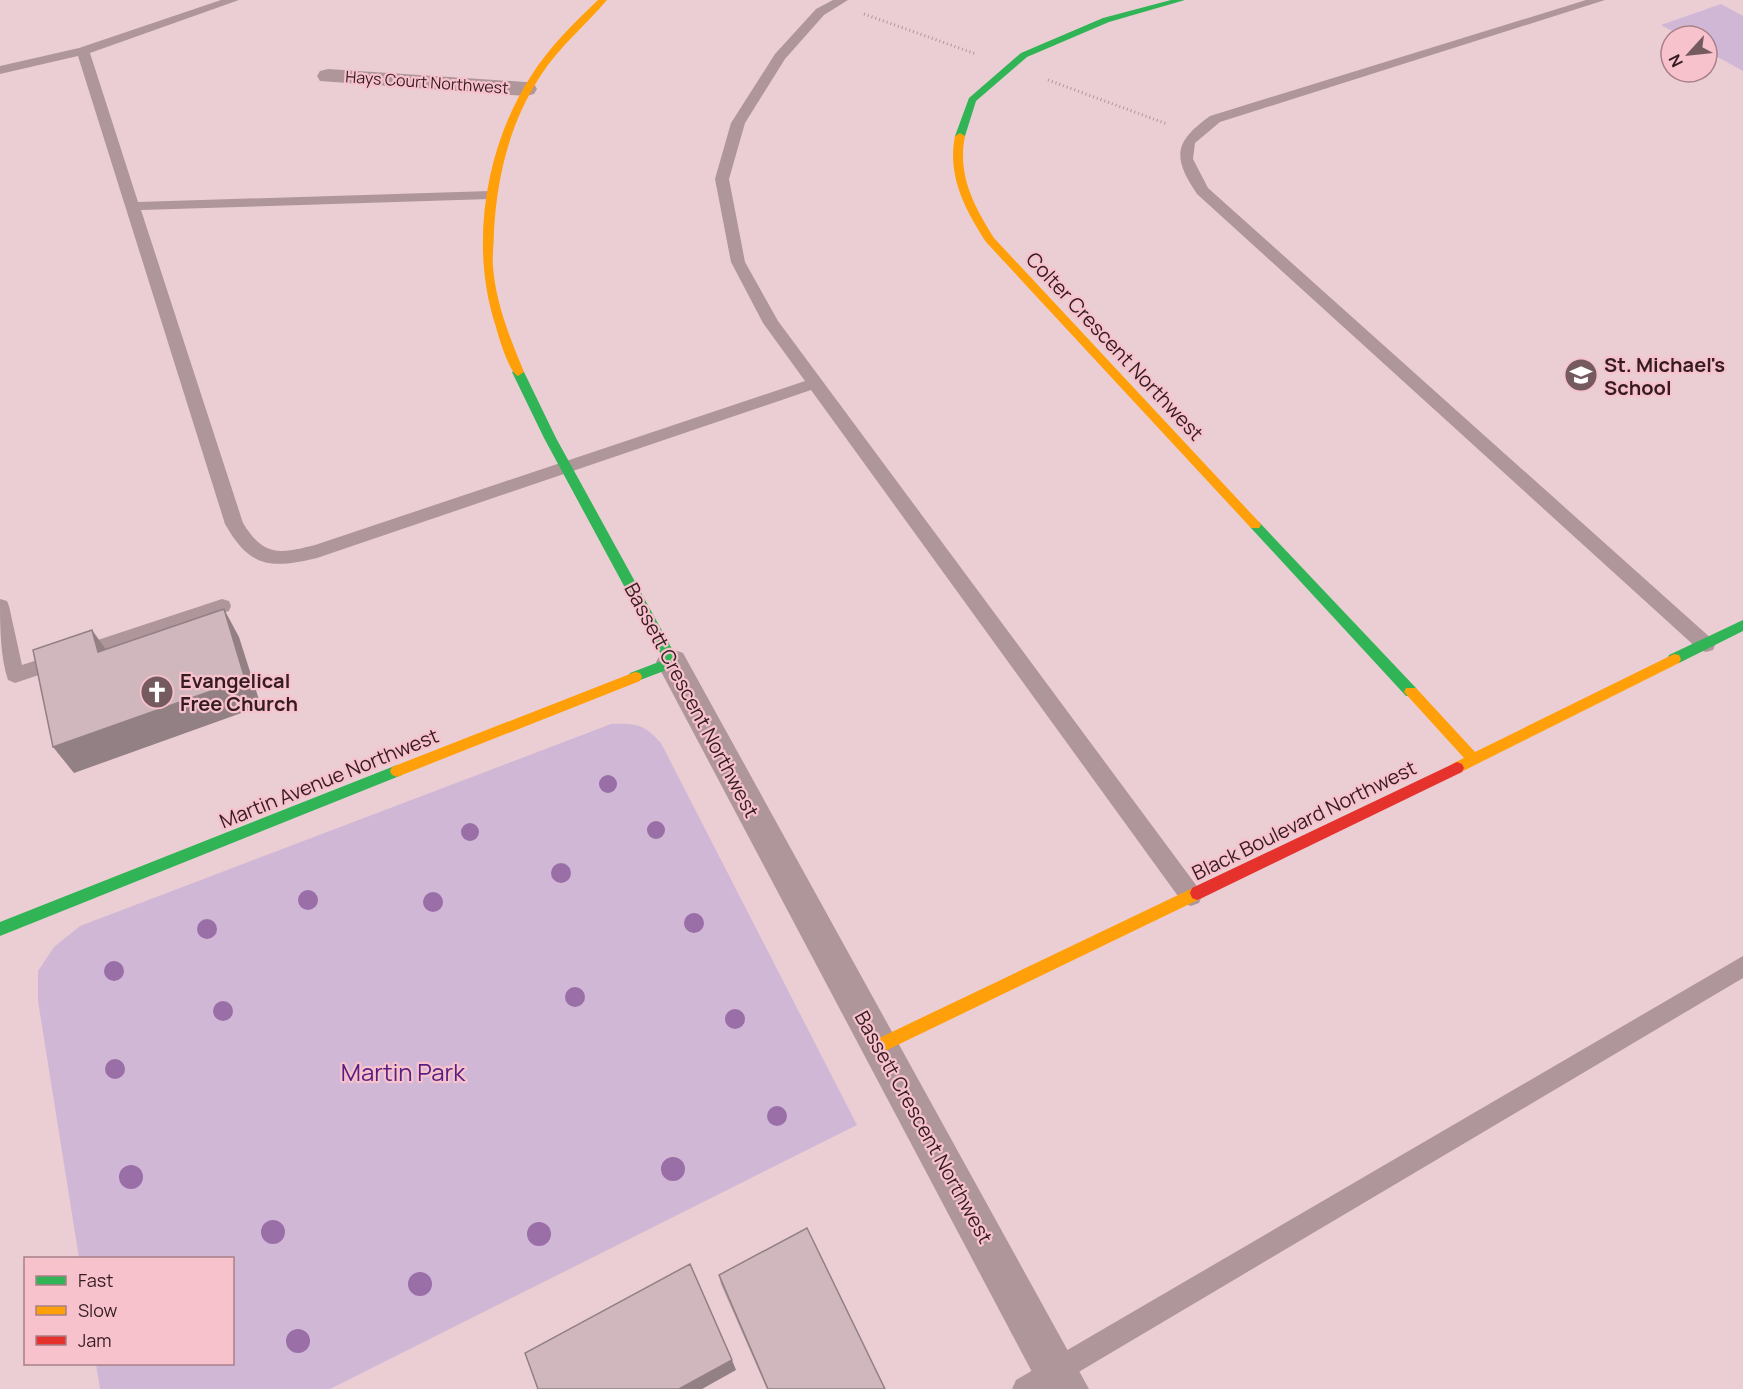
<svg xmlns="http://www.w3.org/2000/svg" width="1743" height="1389" font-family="Manrope,sans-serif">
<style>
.green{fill:#d1b7d6}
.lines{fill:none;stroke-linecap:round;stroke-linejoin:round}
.path{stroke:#ae989d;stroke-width:3;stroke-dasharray:1 3;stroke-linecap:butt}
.lane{fill:#af969b;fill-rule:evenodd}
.street{fill:#af969b;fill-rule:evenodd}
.fast{fill:#30b455;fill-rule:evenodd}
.slow{fill:#ff9f0a;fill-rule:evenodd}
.jam{fill:#e5322d;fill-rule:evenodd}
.tree{fill:#9a6ea7}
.wall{fill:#b39da3}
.shaded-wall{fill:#928084}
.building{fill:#d0b7bd;stroke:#928084;stroke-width:1.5}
.labels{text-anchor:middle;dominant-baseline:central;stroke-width:4.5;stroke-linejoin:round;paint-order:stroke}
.far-street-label{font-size:16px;fill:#351c22;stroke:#f7c2cc}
.street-label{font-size:20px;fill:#351c22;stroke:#f7c2cc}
.poi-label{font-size:20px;font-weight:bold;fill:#351c22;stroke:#f7c2cc;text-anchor:start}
.near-park-label{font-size:24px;fill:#571f82;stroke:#f7c2cc}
</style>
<rect width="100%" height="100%" fill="#ebced4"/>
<g class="green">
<path d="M1721 4 1743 16V71L1707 51V36H1681L1661 25Z"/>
<path d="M611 724C636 723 644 724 661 743L857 1125 330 1389H100L96 1364H232V1258H79L38 1001V971L54 947 80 926Z"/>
</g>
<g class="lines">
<g class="path">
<path d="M864 14 976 54"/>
<path d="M1048 80 1167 124"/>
</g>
<g class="lane">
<path d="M221 0H239L90 53 138 202 490 191 497 195 490 199 141 210 243 523C264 557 279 554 315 545L805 381 763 323 731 262 715 179 731 123 775 54 816 9 833 0H848L824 15 785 59 745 123 729 179 745 262 778 321 1199 889 1202 896 1199 903 1191 906 1183 903 811 390 317 558C270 569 250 568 225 524L78 56 0 74V66L79 48Z"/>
<path d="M1586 0H1605L1220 122 1195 143 1193 159 1208 188 1713 640 1715 645 1713 650 1706 652 1699 650 1197 194C1172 157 1174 142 1210 116Z"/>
<path d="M0 599 7 601 9 606 22 665 222 599 229 601 231 606 229 611 15 683 8 680C0 657 0 625 0 599Z"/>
<path d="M1743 956V978L1050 1389H1012L1016 1380Z"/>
</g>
<g class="street">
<path d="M328 69 526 82 534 84 537 89 534 94 526 96 320 81 317 76 320 71Z"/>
<path d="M672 649 683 653 1089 1389H1041L656 662 661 653Z"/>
</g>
<g class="fast">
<path d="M1171 0H1185L1109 22 1027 57 976 101 965 136 960 139 955 136 969 98 1021 53 1103 18Z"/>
<path d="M518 368 524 372 556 438 677 658 679 662 677 666 635 682 630 681 628 677 630 673 664 660 544 438 512 372Z"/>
<path d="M1255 521 1259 522 1416 688 1418 692 1416 696H1406L1251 528 1249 525Z"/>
<path d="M1743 620V631L1679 663H1669L1667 659 1669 655Z"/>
<path d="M397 765 402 767 404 771 402 775 0 936V922Z"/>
</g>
<g class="slow">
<path d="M598 0H607C585 26 559 47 541 75 510 122 497 176 494 231 494 243 492 255 493 267 496 304 510 338 524 372L518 376C509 372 499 338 496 327 469 246 485 147 531 76 549 47 574 23 598 0Z"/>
<path d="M960 133 965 136C957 175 974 206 994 238L1259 522 1261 525 1259 528H1251L986 242C965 209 947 176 955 136Z"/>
<path d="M1674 654 1679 655 1681 659 1679 663 1457 774 1452 772 1450 768 1452 764 1464 758 1404 692 1406 688H1416L1475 752Z"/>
<path d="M635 672 640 673 642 677 640 681 402 775 397 777 392 775 390 771 392 767Z"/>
<path d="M1197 886 1202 888 1204 893 1202 898 885 1051 879 1054 873 1051 871 1046 873 1041Z"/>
</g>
<path class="jam" d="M1457 762 1462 764 1464 768 1462 772 1202 898 1197 900 1192 898 1190 893 1192 888Z"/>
</g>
<g class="tree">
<circle cx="608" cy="784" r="9"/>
<circle cx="656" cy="830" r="9"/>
<circle cx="470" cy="832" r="9"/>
<circle cx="561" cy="873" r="10"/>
<circle cx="308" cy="900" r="10"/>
<circle cx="433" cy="902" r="10"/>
<circle cx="694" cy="923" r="10"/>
<circle cx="207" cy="929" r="10"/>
<circle cx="114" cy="971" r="10"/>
<circle cx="575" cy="997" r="10"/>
<circle cx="223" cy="1011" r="10"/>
<circle cx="735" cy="1019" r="10"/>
<circle cx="115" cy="1069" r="10"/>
<circle cx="777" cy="1116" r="10"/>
<circle cx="673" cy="1169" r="12"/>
<circle cx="131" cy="1177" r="12"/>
<circle cx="273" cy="1232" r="12"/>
<circle cx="539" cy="1234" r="12"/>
<circle cx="420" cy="1284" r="12"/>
<circle cx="298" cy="1341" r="12"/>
</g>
<path class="wall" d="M719 1275 885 1389H767L721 1284Z"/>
<g class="shaded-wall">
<path d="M224 609 239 637 261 706 74 773 53 747Z"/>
<path d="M92 630 112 658 98 652Z"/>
<path d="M732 1360 736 1370 702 1389H679Z"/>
</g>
<g class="building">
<path d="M224 609 245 679 53 747 33 650 92 630 98 652Z"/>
<path d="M807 1228 885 1389H768L719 1275Z"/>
<path d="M690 1264 732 1360 679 1389H538L525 1353Z"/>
</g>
<defs>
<symbol id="school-disc" viewBox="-11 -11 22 22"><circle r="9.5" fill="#755a60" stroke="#f7c2cc"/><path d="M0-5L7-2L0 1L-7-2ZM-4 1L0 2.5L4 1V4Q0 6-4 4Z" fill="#fff"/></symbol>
<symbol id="church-disc" viewBox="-11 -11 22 22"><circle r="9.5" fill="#755a60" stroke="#f7c2cc"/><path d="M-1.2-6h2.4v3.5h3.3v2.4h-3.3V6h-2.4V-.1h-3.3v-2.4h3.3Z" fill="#fff"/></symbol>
</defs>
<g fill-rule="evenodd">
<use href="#school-disc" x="1562" y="356" width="38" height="38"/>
<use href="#church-disc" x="138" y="673" width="38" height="38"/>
</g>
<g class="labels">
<g class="far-street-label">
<text transform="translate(427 82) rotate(4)">Hays Court Northwest</text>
</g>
<g class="street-label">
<text transform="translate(1115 346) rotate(47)">Colter Crescent Northwest</text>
<text transform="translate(692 700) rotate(62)">Bassett Crescent Northwest</text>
<text transform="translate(329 778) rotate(-22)">Martin Avenue Northwest</text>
<text transform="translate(1304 820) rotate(-26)">Black Boulevard Northwest</text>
<text transform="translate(924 1127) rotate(61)">Bassett Crescent Northwest</text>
</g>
<g class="poi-label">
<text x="1604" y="364">St. Michael's<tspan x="1604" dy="23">School</tspan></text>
<text x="180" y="680">Evangelical<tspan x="180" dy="23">Free Church</tspan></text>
</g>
<g class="near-park-label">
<text x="403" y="1071">Martin Park</text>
</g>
</g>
<rect x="24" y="1257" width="210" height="108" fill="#f7c2cc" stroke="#a98088" stroke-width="1.5"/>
<rect x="36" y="1276" width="30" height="9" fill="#30b455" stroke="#a98088" stroke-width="1.5"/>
<text x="78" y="1287" font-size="18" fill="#351c22">Fast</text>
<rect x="36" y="1306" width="30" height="9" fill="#ff9f0a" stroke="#a98088" stroke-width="1.5"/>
<text x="78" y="1317" font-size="18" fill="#351c22">Slow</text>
<rect x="36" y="1336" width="30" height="9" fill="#e5322d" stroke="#a98088" stroke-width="1.5"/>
<text x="78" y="1347" font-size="18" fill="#351c22">Jam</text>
<g transform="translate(1689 54) rotate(243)"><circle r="28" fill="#f7c2cc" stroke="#a98088" stroke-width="1.5"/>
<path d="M0-4.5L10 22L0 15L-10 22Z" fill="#755a60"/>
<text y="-9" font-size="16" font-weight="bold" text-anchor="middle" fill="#351c22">N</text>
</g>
</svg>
